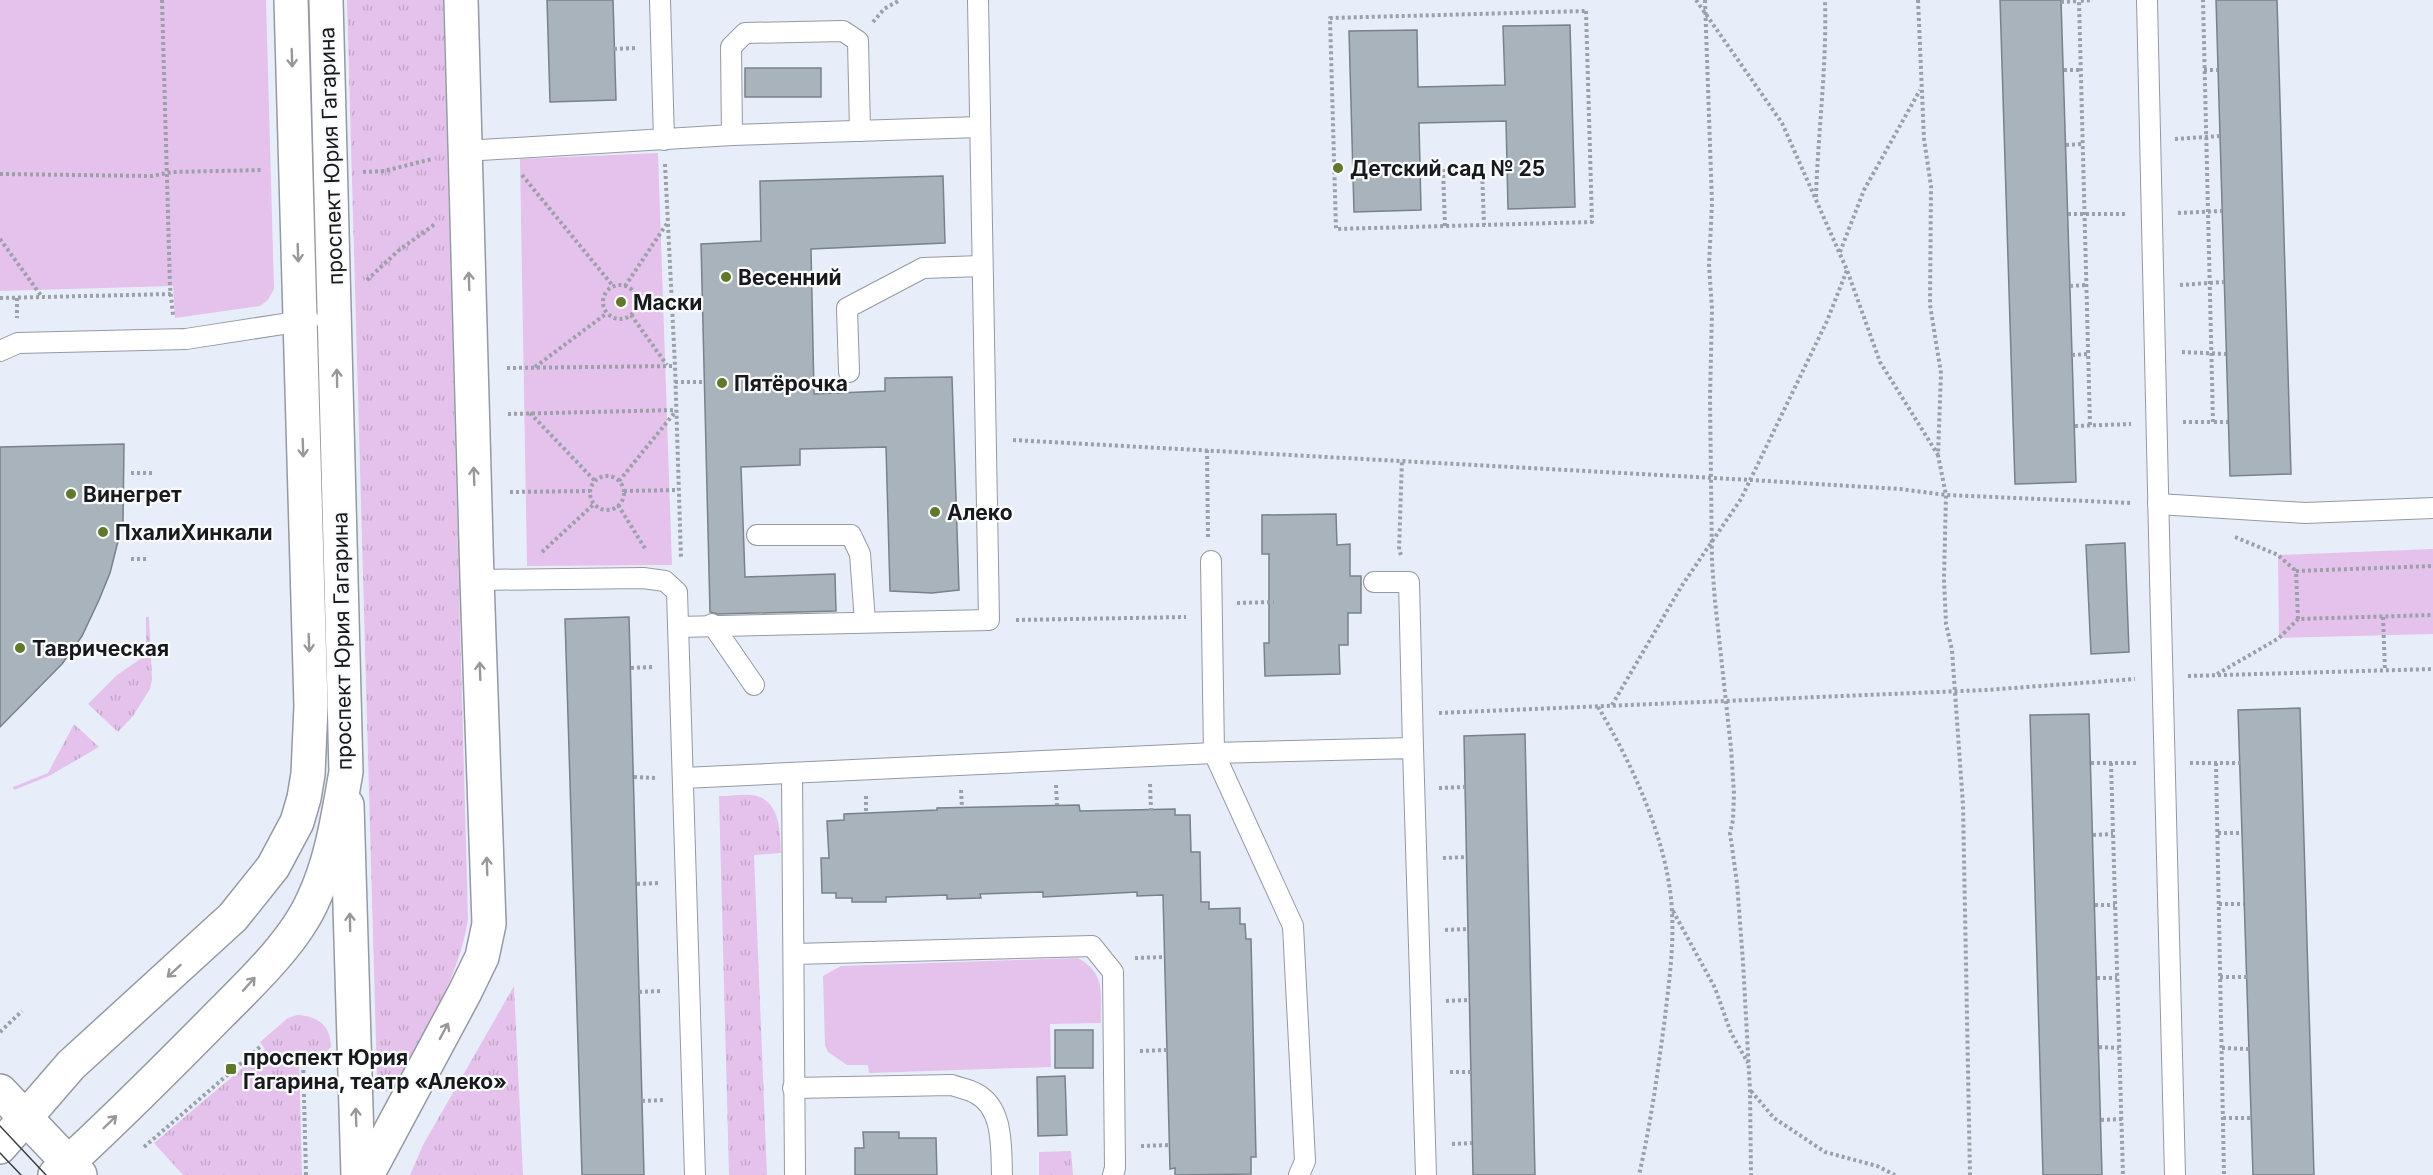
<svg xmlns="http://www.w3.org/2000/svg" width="2433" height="1175" font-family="Inter,sans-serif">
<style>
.grass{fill:url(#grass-tufts)}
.park{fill:#e4c2eb}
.building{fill:#a8b3bb;stroke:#78828a;stroke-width:1.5}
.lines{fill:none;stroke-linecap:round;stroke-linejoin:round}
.service-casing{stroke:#9499a3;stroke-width:22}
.minor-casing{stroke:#9499a3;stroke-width:36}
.tertiary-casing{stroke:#9499a3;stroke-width:36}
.secondary-casing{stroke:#9499a3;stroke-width:36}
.path{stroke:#9ca0a9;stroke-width:4;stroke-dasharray:3 3;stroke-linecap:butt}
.service{stroke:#fff;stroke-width:20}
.minor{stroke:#fff;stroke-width:33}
.tertiary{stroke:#fff;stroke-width:33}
.secondary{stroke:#fff;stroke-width:33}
.tram{stroke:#3a3c41;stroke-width:1.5}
.oneway{stroke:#979899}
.poi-dot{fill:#60792b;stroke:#fafbfd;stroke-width:2}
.labels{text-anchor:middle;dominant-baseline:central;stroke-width:4.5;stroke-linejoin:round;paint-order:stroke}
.street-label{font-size:21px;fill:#17191d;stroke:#fafbfd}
.poi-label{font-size:21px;font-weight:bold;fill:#17191d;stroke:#fafbfd;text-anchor:start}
</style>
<defs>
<pattern id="grass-tufts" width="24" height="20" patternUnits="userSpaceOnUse" patternTransform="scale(1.5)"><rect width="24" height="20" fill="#e4c2eb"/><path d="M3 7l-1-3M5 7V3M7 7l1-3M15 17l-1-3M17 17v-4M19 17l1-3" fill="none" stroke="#c3a6c9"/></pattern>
</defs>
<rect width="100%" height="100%" fill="#e8eef9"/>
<g class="grass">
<path d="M347 0H443L468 919C459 979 424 1032 395 1085L392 1090 386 1092 378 1086 377 1079Z"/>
<path d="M146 617H149L152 679 150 689 133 716 118 732 88 704 117 675 146 655Z"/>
<path d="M74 724 99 747 49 776 14 790 13 787 48 773Z"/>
<path d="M719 796C730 796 746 793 757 796 781 803 780 834 781 853L754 855 767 1175H729Z"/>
<path d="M514 986 523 1175H410L423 1145Z"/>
<path d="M297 1015C317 1016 331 1025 331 1047L324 1054 299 1057 302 1175H183L154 1143 265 1049 260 1042 288 1018Z"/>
<path d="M1071 1151 1073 1175H1039V1152Z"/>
</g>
<g class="park">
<path d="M0 0H266L274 289 268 300 260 306 175 318 173 286 0 291Z"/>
<path d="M658 153 672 565 527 566 520 159Z"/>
<path d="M2433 549V634L2279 638 2278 555Z"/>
<path d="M1078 958C1107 975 1100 993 1101 1023L1050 1024 1051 1067 869 1073 868 1065H847L828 1052 825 1045 823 976 841 966Z"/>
</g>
<g class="building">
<path d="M547 0H613L616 100 550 102Z"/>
<path d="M2000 0H2061L2076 482 2015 484Z"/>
<path d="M2216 0H2277L2291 474 2230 476Z"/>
<path d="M1570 25 1575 207 1508 209 1506 121 1419 123 1421 210 1354 212 1349 31 1417 30 1418 87 1505 85 1503 26Z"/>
<rect x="745" y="68" width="76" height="29"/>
<path d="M943 176 945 243 811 249 814 394 885 391V378L952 377 959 590 932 593 890 591 886 447 800 449V465L741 467 745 577 835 574 836 611 718 614 710 612 701 244 761 241 760 181Z"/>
<path d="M124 444 123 522 110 573 99 600 82 636 62 664 0 727V447Z"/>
<path d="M1336 514 1337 545 1350 544V576H1361V613H1348V645H1339L1340 674 1265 676 1264 643H1269V554H1262V515Z"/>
<path d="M2125 543 2129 652 2091 654 2086 545Z"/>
<path d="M629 617 644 1175H582L565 619Z"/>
<path d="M2300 708 2314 1175H2253L2238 710Z"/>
<path d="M2089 714 2102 1175H2043L2030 715Z"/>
<path d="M1525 734 1535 1175H1473L1464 736Z"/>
<path d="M1079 805 1080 811 1175 809V815H1190L1191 852H1200L1201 902H1209V909L1240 908V924H1245L1246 939H1251L1256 1157H1251V1174L1175 1175V1168L1170 1169 1163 895 1137 896V892L1043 897V892L980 894 981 898 947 899V895L886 897V902H852V898H836V893H822L821 858H829L827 821 844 820V814L937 810V808Z"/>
<rect x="1055" y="1030" width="38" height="38"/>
<path d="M1065 1076 1067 1135 1038 1136 1037 1077Z"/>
<path d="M863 1132H899V1138H936L937 1175H855V1148H864Z"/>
</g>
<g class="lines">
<defs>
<g id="service">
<path d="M660 0 664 140"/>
<path d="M2147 0C2154 392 2166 783 2175 1175"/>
<path d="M732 135 731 47 745 33 843 31 858 41 860 131"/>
<path d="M465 151 732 135 980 127"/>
<path d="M0 351 18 343 186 339 309 320"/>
<path d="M849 372 847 308 923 268 982 266"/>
<path d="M2158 504 2305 513 2433 508"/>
<path d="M757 535H851L860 554 865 622"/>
<path d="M1211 561 1214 753 1293 926 1305 1161 1299 1175"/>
<path d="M477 580 643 578 665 581 677 592 695 1175"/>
<path d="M1374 582H1409L1413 748"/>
<path d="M712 624 754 685"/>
<path d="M678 627 989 620 978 0"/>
<path d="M792 773 795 1175"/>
<path d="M683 778 1214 753 1413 748 1426 1175"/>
<path d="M794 954 1092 946 1113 972 1115 1168 1113 1175"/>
<path d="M793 1088 952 1085C960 1088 968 1089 975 1093 1004 1107 1001 1148 1002 1175"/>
</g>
<path id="minor" d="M367 1175 465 992 482 957 489 924 477 580 461 0"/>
<g id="tertiary">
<path d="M347 805 358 1175"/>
<path d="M0 1091 80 1175"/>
</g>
<g id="secondary">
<path d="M0 1147 71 1065 233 917 273 867 297 822 304 798 308 774 311 706 291 0"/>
<path d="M55 1175C112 1123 167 1068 221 1013 253 981 295 941 313 900 332 860 338 816 346 772L326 0"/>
</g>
</defs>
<use href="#service" class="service-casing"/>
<use href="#minor" class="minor-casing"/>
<use href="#tertiary" class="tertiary-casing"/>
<use href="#secondary" class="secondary-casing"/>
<g class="path">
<path d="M162 0 170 287 173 315"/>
<path d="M1696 0 1782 123 1847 270 1880 362 1938 455"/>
<path d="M1705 0 1712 203 1709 265 1712 309 1710 398 1712 562 1715 601 1731 748 1734 794 1733 820 1730 833 1737 883 1743 962 1750 1090 1751 1175"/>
<path d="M1918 0 1924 139 1931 186 1930 305 1941 373 1938 455 1946 495 1944 579 1946 624 1952 650 1963 805 1970 1175"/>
<path d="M2061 2 2079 1"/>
<path d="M1586 11 1592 222 1336 229 1330 18Z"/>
<path d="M873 22 884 9 900 0"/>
<path d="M614 49 636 48"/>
<path d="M2064 70H2080"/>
<path d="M2204 70H2218"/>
<path d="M2175 139 2220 136"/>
<path d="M2066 145 2082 144"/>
<path d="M665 164 675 366 681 559"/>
<path d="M363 172 384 171 432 159"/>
<path d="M0 174 152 176 172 172 263 170"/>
<path d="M522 175 613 286"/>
<path d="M1816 197C1818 131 1827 66 1825 0"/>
<path d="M2178 213 2222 211"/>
<path d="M2068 214H2125"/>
<path d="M1445 226 1443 169H1482L1484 225"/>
<path d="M0 239 42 297"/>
<path d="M1840 252 1864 190 1920 90"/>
<path d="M367 280 398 251 435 224"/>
<path d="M2180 285 2224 282"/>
<circle cx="620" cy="302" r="17"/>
<path d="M625 286 668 222"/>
<path d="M2070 286 2086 285"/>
<path d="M0 298 172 294"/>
<path d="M17 298V318"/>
<path d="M631 315 667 365"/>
<path d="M2182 352 2226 354"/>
<path d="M2072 355 2088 354"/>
<path d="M535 367 607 313"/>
<path d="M507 368 675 366"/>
<path d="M675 382H704"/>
<path d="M530 413 595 481"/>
<path d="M508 414 676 410"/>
<path d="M2183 422H2213L2203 0"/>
<path d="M2214 422H2228"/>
<path d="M2090 425 2079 1 2093 0"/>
<path d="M2075 426 2131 424"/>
<path d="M1013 440 1751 480 1900 489 1946 495 2132 503"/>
<path d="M1207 450 1208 537"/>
<path d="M131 473H154"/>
<circle cx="607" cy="493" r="17"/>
<path d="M619 481 676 411"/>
<path d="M624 491 678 490"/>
<path d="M510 492 590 491"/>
<path d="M618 505 646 550"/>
<path d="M2235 537 2278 555 2296 571"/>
<path d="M542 552 594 504"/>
<path d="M1401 555 1399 550 1402 460"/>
<path d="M131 559H149"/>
<path d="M1237 603 1274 602"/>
<path d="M2383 617 2385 671"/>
<path d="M2298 619 2296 571 2433 566"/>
<path d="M1016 620 1186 617"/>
<path d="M631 668 654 667"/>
<path d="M2217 674 2279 638 2298 619 2433 615"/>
<path d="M2188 676 2433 669"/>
<path d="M1612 705 1681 587 1741 499 1827 321 1847 270"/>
<path d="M1598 707C1633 765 1669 844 1672 912 1674 947 1669 982 1665 1017 1658 1070 1651 1123 1639 1175"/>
<path d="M1439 713 1986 690 2135 679"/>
<path d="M2091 763H2137"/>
<path d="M2111 763 2123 1175"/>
<path d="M2190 763H2240"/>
<path d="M2216 763 2224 1175"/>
<path d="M634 777 657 778"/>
<path d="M1150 784 1151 810"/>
<path d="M1056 785 1057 805"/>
<path d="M1439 788 1465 787"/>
<path d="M961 790 962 808"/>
<path d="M866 796V813"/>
<path d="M2218 833H2242"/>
<path d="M2093 835 2113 834"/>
<path d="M1443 858 1467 857"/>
<path d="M637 884 660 883"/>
<path d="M2219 904H2244"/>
<path d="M2095 905H2115"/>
<path d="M1673 911 1715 988 1731 1033 1748 1063"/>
<path d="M1445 930 1468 929"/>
<path d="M1135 958 1164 957"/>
<path d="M2220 977H2247"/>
<path d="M2097 978H2117"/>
<path d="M639 992 662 991"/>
<path d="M1446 1001 1469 1000"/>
<path d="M0 1032 22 1011"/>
<path d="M2099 1047 2119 1048"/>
<path d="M2222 1048 2249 1049"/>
<path d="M1140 1051 1167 1050"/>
<path d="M303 1058 306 1175"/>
<path d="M1450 1072H1471"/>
<path d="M1751 1091 1774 1118 1825 1152 1877 1166 1895 1175"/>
<path d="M642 1101 665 1100"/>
<path d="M2223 1118H2251"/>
<path d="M2101 1120 2122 1119"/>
<path d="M1452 1144 1472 1143"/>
<path d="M1141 1146 1170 1145"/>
<path d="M144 1147 261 1046"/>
</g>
<use href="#service" class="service"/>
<use href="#minor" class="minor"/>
<use href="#tertiary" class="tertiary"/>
<use href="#secondary" class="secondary"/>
<g class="tram">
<path d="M0 1126 46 1175"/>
<path d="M0 1153 21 1175"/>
</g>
</g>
<defs><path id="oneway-shaft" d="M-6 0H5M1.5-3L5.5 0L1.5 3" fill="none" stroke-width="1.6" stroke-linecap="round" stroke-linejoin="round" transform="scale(1.5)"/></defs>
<g class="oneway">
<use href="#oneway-shaft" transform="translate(292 58) rotate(88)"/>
<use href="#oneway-shaft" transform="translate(298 253) rotate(88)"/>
<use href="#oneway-shaft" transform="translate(469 281) rotate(-92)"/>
<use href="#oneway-shaft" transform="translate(337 378) rotate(-91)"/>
<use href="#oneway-shaft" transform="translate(303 448) rotate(88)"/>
<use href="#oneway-shaft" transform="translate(474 476) rotate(-92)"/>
<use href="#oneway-shaft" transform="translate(309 643) rotate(88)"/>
<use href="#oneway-shaft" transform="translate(480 671) rotate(-92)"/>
<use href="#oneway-shaft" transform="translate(487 866) rotate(-92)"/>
<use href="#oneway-shaft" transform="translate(350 922) rotate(-91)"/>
<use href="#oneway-shaft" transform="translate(174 971) rotate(138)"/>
<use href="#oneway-shaft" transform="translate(249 984) rotate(-48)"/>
<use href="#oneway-shaft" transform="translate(444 1031) rotate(-62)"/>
<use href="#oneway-shaft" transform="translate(356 1117) rotate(-92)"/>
<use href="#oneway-shaft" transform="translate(110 1122) rotate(-44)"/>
</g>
<g class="poi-dot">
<circle cx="1338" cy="168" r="6"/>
<circle cx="726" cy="277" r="6"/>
<circle cx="621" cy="302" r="6"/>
<circle cx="722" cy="383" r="6"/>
<circle cx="71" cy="494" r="6"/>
<circle cx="935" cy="512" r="6"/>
<circle cx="103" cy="532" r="6"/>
<circle cx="20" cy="648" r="6"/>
<rect x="225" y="1063" width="12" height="12" rx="3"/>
</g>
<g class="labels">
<g class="street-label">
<text transform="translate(331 156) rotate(-92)">проспект Юрия Гагарина</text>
<text transform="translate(342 641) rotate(-91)">проспект Юрия Гагарина</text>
</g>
<g class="poi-label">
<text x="1350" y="168">Детский сад № 25</text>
<text x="738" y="277">Весенний</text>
<text x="633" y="302">Маски</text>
<text x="734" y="383">Пятёрочка</text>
<text x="83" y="494">Винегрет</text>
<text x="947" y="512">Алеко</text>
<text x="115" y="532">ПхалиХинкали</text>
<text x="32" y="648">Таврическая</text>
<text x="243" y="1057">проспект Юрия<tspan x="243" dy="24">Гагарина, театр «Алеко»</tspan></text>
</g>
</g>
</svg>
